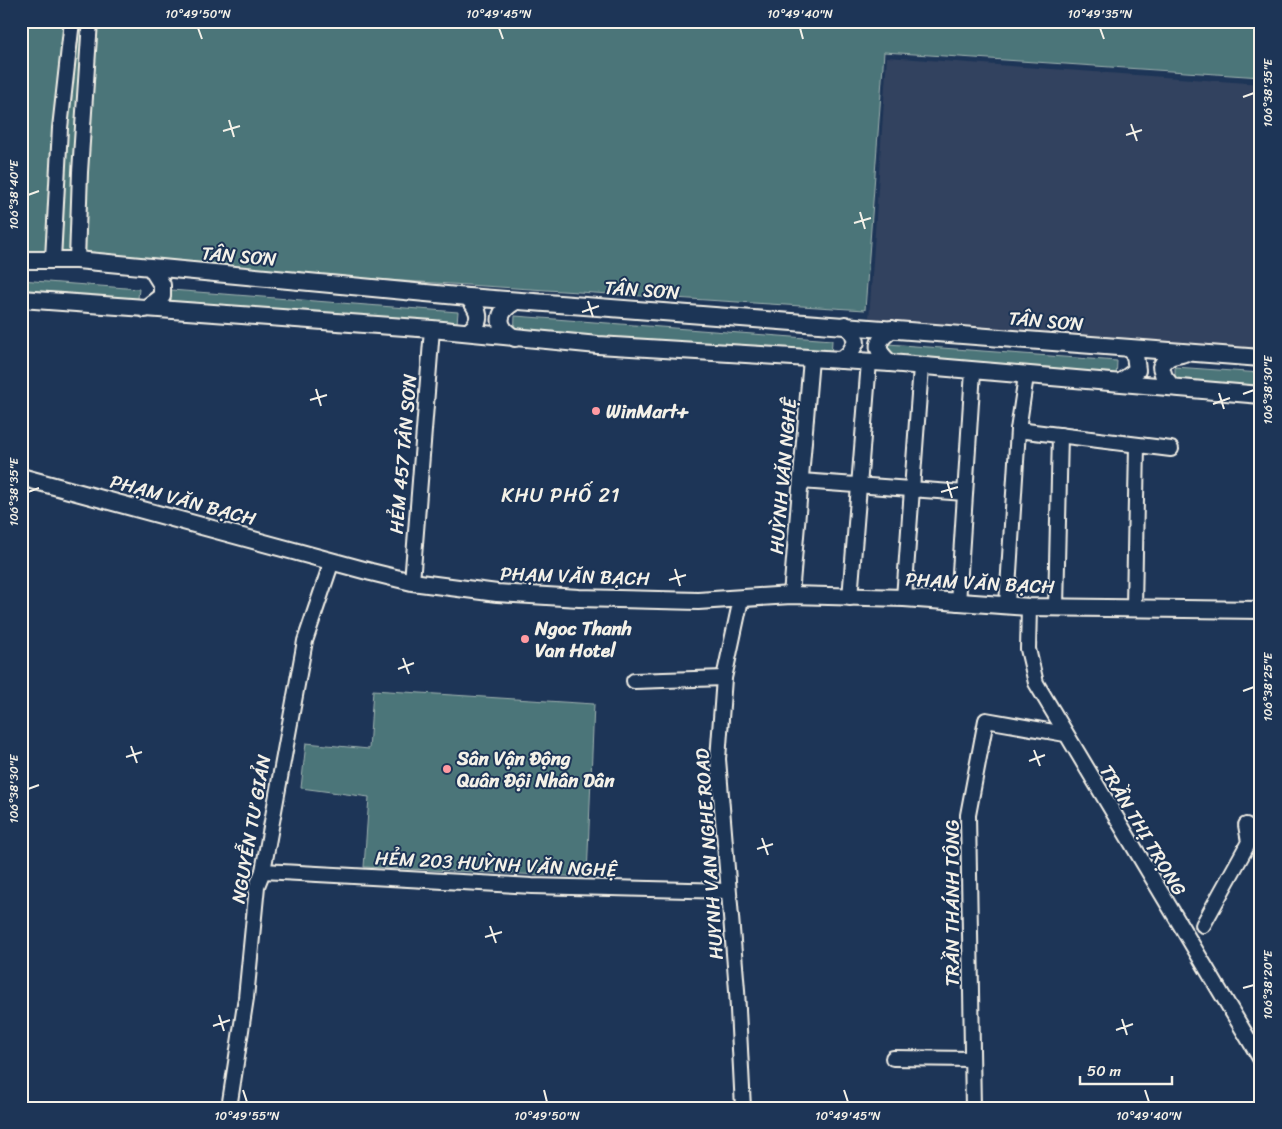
<svg xmlns="http://www.w3.org/2000/svg" width="1282" height="1129" font-family="Sriracha,sans-serif">
<style>
.built{fill:#33425f}
.green{fill:#4c7579;stroke:#a0b3b0}
.lines{fill:none;stroke-linecap:round;stroke-linejoin:round}
.minor-casing{stroke:#f4f1e8;stroke-width:18}
.tertiary-casing{stroke:#f4f1e8;stroke-width:20}
.minor{stroke:#1d3557;stroke-width:14}
.tertiary{stroke:#1d3557;stroke-width:16}
.ticks{fill:none;stroke:#f4f1e8;stroke-width:2}
.poi-dot{fill:#ff9aa2;stroke:#1d3557;stroke-width:2}
.labels{text-anchor:middle;dominant-baseline:central;stroke-width:4;stroke-linejoin:round;paint-order:stroke}
.street-label{font-size:19px;fill:#f4f1e8;stroke:#1d3557}
.poi-label{font-size:19px;font-weight:bold;fill:#f4f1e8;stroke:#1d3557;text-anchor:start}
.neighbourhood-label{font-size:20px;letter-spacing:1px;fill:#f4f1e8;stroke:#1d3557}
.neatline{fill:none;stroke:#f4f1e8;stroke-width:2}
.ticks-label{font-size:12px;text-anchor:middle;fill:#f4f1e8}
</style>
<rect width="100%" height="100%" fill="#1d3557"/>
<filter id="ink" filterUnits="userSpaceOnUse"><feTurbulence type="fractalNoise" baseFrequency=".02" numOctaves="2"/><feDisplacementMap in="SourceGraphic" scale="10" xChannelSelector="R" yChannelSelector="G"/><feConvolveMatrix kernelMatrix="1 2 1 2 8 2 1 2 1" color-interpolation-filters="sRGB"/></filter>
<g filter="url(#ink)">
<path class="built" d="M887 57 1261 84V349L869 320Z"/>
<g class="green">
<path d="M21 21H1261V77L884 52 865 310 21 257Z"/>
<path d="M21 280 139 289 137 308 21 298Z"/>
<path d="M171 290 458 312 456 335 170 312Z"/>
<path d="M515 316 832 340 831 360 514 339Z"/>
<path d="M888 344 1117 361 1116 382 887 364Z"/>
<path d="M1175 367 1261 373V394L1175 388Z"/>
<path d="M373 690 594 704 587 877 364 867 369 797 301 788 306 743 369 749Z"/>
</g>
<g class="lines">
<defs>
<g id="minor">
<path d="M53 259 60 128 72 21"/>
<path d="M77 260 80 172 90 21"/>
<path d="M1018 430 1171 449"/>
<path d="M801 481 965 493"/>
<path d="M412 582 432 329"/>
<path d="M791 595 811 359"/>
<path d="M850 598 869 362"/>
<path d="M904 598 921 367"/>
<path d="M741 599 724 678 718 759 737 990 743 1108"/>
<path d="M958 603 973 371"/>
<path d="M1007 604 1018 430 1026 376"/>
<path d="M1029 607 1028 649 1036 683 1261 1060"/>
<path d="M1056 607 1060 435"/>
<path d="M1134 607 1137 445"/>
<path d="M634 681 724 678"/>
<path d="M263 871 532 886 728 891"/>
<path d="M1203 925 1249 842 1246 825"/>
<path d="M893 1058 972 1059"/>
<path d="M229 1108 246 998 257 886 263 871 305 641 332 561"/>
<path d="M973 1108 968 815 986 720 1065 734"/>
</g>
<g id="tertiary">
<path d="M21 260H77L468 297 1261 358"/>
<path d="M468 297C479 310 484 321 468 332"/>
<path d="M21 299 432 329 598 345 890 363 1261 395"/>
<path d="M145 309 162 296V285L152 269"/>
<path d="M515 338C495 327 496 312 516 301"/>
<path d="M842 360 850 353 856 342 853 332 845 325"/>
<path d="M890 363C874 349 875 342 892 329"/>
<path d="M1121 382 1137 370 1135 355 1128 348"/>
<path d="M1172 387 1164 377 1161 367C1166 357 1171 356 1182 354"/>
<path d="M21 477 371 572 412 582 497 593 579 598 698 601 791 595 904 598 1029 607 1261 610"/>
</g>
</defs>
<use href="#minor" class="minor-casing"/>
<use href="#tertiary" class="tertiary-casing"/>
<use href="#minor" class="minor"/>
<use href="#tertiary" class="tertiary"/>
</g>
</g>
<path class="ticks" d="M198 28 202 39M499 28 503 39M800 28 803 39M1100 28 1104 39M1243 97 1254 93M229 120 234 137M1131 124 1137 141M223 131 240 126M1126 135 1142 130M28 195 39 191M860 212 865 229M854 223 871 218M588 301 593 317M582 312 599 306M316 389 321 406M1219 393 1224 409M1243 394 1254 390M310 400 327 395M1213 404 1230 398M947 481 952 498M28 492 39 488M941 492 958 487M675 569 680 586M669 580 686 575M403 658 409 674M398 669 414 663M1243 691 1254 687M131 746 137 763M1034 750 1040 766M126 757 142 752M1029 761 1045 755M28 789 39 785M762 838 768 855M757 849 773 844M490 926 496 943M485 937 502 932M1243 988 1254 985M219 1015 224 1031M1122 1019 1127 1035M213 1026 230 1020M1116 1030 1133 1024M243 1090 247 1102M544 1090 547 1102M844 1090 848 1102M1145 1090 1149 1102"/>
<g class="poi-dot">
<circle cx="596" cy="411" r="5"/>
<circle cx="525" cy="639" r="5"/>
<circle cx="447" cy="769" r="5"/>
</g>
<g class="labels">
<g class="street-label">
<text transform="translate(239 256) rotate(5)">TÂN SƠN</text>
<text transform="translate(642 290) rotate(4)">TÂN SƠN</text>
<text transform="translate(1046 321) rotate(5)">TÂN SƠN</text>
<text transform="translate(403 454) rotate(-85)">HẺM 457 TÂN SƠN</text>
<text transform="translate(783 476) rotate(-85)">HUỲNH VĂN NGHỆ</text>
<text transform="translate(183 500) rotate(15)">PHẠM VĂN BẠCH</text>
<text transform="translate(575 576) rotate(2)">PHẠM VĂN BẠCH</text>
<text transform="translate(980 583) rotate(3)">PHẠM VĂN BẠCH</text>
<text transform="translate(251 829) rotate(-80)">NGUYỄN TƯ GIẢN</text>
<text transform="translate(1143 830) rotate(59)">TRẦN THỊ TRỌNG</text>
<text transform="translate(709 854) rotate(-94)">HUYNH VAN NGHE ROAD</text>
<text transform="translate(496 864) rotate(3)">HẺM 203 HUỲNH VĂN NGHỆ</text>
<text transform="translate(952 903) rotate(-90)">TRẦN THÁNH TÔNG</text>
</g>
<g class="poi-label">
<text x="606" y="411">WinMart+</text>
<text x="535" y="628">Ngoc Thanh<tspan x="535" dy="22">Van Hotel</tspan></text>
<text x="457" y="758">Sân Vận Động<tspan x="457" dy="22">Quân Đội Nhân Dân</tspan></text>
</g>
<g class="neighbourhood-label">
<text x="561" y="495">KHU PHỐ 21</text>
</g>
</g>
<rect width="1282" height="1129" fill="none" stroke="#1d3557" stroke-width="55"/>
<path d="M1080 1076v8h92v-8" fill="none" stroke="#f4f1e8" stroke-width="2.5"/>
<text x="1087" y="1076" font-size="15" fill="#f4f1e8" stroke="#1d3557" stroke-width="4" paint-order="stroke">50 m</text>
<rect x="28" y="28" width="1226" height="1074" class="neatline"/>
<g class="ticks-label">
<text x="198" y="18">10°49'50"N</text>
<text x="499" y="18">10°49'45"N</text>
<text x="800" y="18">10°49'40"N</text>
<text x="1100" y="18">10°49'35"N</text>
<text transform="translate(1268 93) rotate(-90)" y="4">106°38'35"E</text>
<text transform="translate(14 195) rotate(-90)" y="4">106°38'40"E</text>
<text transform="translate(1268 390) rotate(-90)" y="4">106°38'30"E</text>
<text transform="translate(14 492) rotate(-90)" y="4">106°38'35"E</text>
<text transform="translate(1268 687) rotate(-90)" y="4">106°38'25"E</text>
<text transform="translate(14 789) rotate(-90)" y="4">106°38'30"E</text>
<text transform="translate(1268 985) rotate(-90)" y="4">106°38'20"E</text>
<text x="247" y="1120">10°49'55"N</text>
<text x="547" y="1120">10°49'50"N</text>
<text x="848" y="1120">10°49'45"N</text>
<text x="1149" y="1120">10°49'40"N</text>
</g>
</svg>
